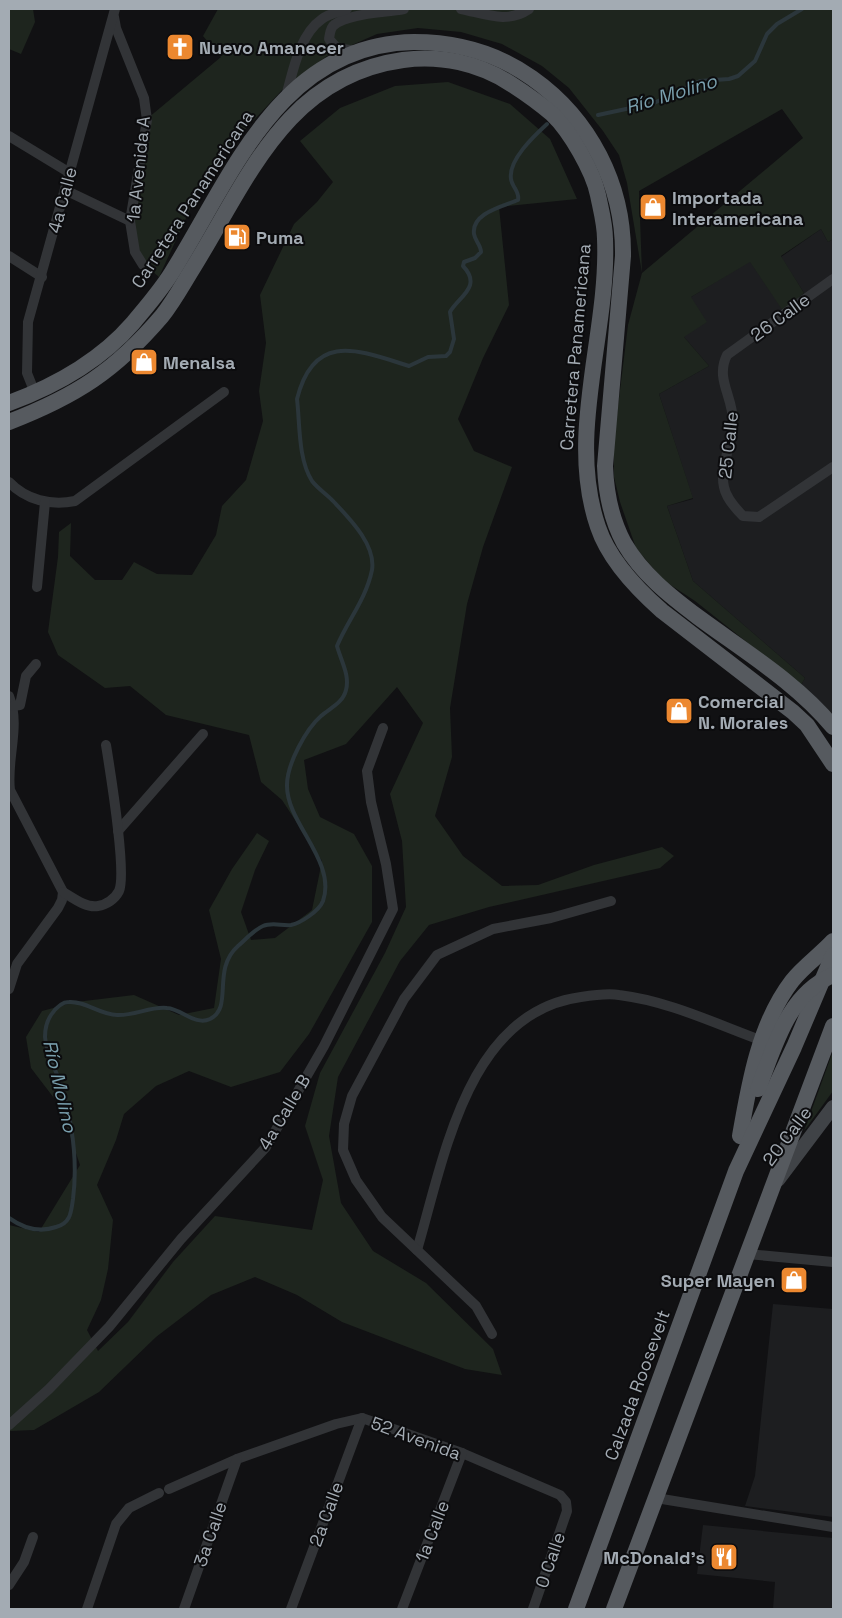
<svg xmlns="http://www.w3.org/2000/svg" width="842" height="1618" font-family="'Space Grotesk',sans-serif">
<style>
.built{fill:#1d1e20}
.green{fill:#1e251e;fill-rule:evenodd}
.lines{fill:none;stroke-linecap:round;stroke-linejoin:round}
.stream{stroke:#2b363b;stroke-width:4}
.minor{stroke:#323437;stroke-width:10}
.secondary{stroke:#404347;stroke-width:14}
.trunk{stroke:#565a5f;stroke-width:16}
.trunk-bridge{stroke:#565a5f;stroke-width:16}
.labels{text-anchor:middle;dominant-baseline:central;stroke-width:4;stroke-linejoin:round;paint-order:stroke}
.poi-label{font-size:18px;font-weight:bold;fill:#a3abb3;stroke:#0c0c0e;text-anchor:start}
.street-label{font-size:18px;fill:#a3abb3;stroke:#0c0c0e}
.water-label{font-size:19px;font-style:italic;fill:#7aa0ae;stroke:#0c0c0e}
</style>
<rect width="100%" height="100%" fill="#111113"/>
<g class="built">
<path d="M821 229 828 242 833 239V716L801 685 805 678 693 581 667 506 693 499 659 394 709 366 684 337 691 297 750 261 783 310 804 293 781 257Z"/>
<path d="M773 1304 833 1309V1517L745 1506 755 1476Z"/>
<path d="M703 1525 833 1538V1609H773L775 1582 697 1574Z"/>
</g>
<g class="green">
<path d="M9 9H33L35 22 21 54 9 49Z"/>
<path d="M218 9H833V239L828 242 821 229 781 256 804 293 783 311 750 262 691 297 707 322 684 337 709 366 659 394 693 498 667 506 693 581 805 678 801 685 695 601 663 580 636 548 620 502 614 477V439L628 325 642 273 627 183 619 155 603 131 569 88 542 66 502 44 461 32 418 28 377 34 327 56 283 89 209 168 159 277 138 259 134 223 148 118 221 57 203 36ZM782 109 803 138 642 273 639 191Z"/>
<path d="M448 82 510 104 550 139 577 199 499 207 509 305 483 358 458 419 474 451 512 467 483 547 467 604 450 708 452 757 435 816 463 856 502 886 538 885 594 865 662 847 674 856 660 868 489 907 429 925 400 961 338 1077 329 1136 341 1203 373 1251 426 1283 493 1349 502 1375 465 1369 342 1322 297 1295 255 1277 211 1295 156 1337 99 1392 34 1430 9 1431V1225L39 1232 80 1165 60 1106 31 1068 26 1037 42 1011 76 1002 134 995 179 1015 214 1008 221 959 209 910 232 869 257 833 269 841 255 870 241 912 251 940 275 938 312 910 322 861 282 800 261 782 249 735 166 715 130 686 105 688 58 655 48 632 58 557 59 532 71 523 70 556 95 580H122L134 562 157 574 192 575 216 535 222 506 246 480 263 421 259 391 266 343 260 295 294 224 317 202 333 182 300 141 340 108 395 86ZM397 687 423 723 390 794 402 841 406 907 385 953 320 1073 305 1126 323 1180 312 1230 215 1216 173 1262 128 1322 98 1351 87 1330 101 1300 108 1269 113 1220 97 1185 116 1140 124 1114 156 1086 189 1071 231 1087 280 1072 309 1034 372 922V866L354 834 320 817 308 789 304 760 346 744Z"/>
<path d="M833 1051V1091L804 1131Z"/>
</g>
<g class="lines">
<g class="stream">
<path d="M598 115 654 103 700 81 729 79 738 76 755 61 767 34 777 24 802 9"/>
<path d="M9 1218C23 1228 39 1233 56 1227 71 1223 71 1212 73 1199 78 1160 72 1121 61 1085 56 1070 46 1053 45 1037 45 1030 47 1021 51 1015 55 1009 61 1002 69 1002 86 1001 100 1015 117 1015 134 1016 151 1006 167 1008 182 1009 195 1026 210 1019 234 1007 211 970 238 946 246 939 254 930 263 926 272 922 282 926 291 925 301 923 319 911 323 901 337 861 286 823 287 785 287 764 306 729 321 716 330 708 343 703 346 690 350 675 341 661 337 646 348 620 366 599 372 570 376 545 350 519 334 502 328 495 318 489 312 481 298 459 300 424 297 399 314 331 358 350 409 366L428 357 446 356 450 352 454 339 450 312C458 297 483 287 463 266L464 262 475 258 481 252C481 245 475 241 474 234 471 213 504 206 518 200 520 192 512 187 511 179 508 160 534 136 547 124"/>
</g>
<g class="minor">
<path d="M461 9C486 14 507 24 529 9"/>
<path d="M114 17 116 28 144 98 147 120 130 221 135 252 143 265"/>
<path d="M356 51 337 48 329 39C330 34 330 28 334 25 349 13 385 13 404 9"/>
<path d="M286 96C293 72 299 35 322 19 328 14 339 12 347 9"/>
<path d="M9 136 70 173"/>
<path d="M65 190 130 221"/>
<path d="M9 256 42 277"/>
<path d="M833 279 727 355C715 379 733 396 733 422 733 444 719 466 724 487 726 498 736 509 743 516L759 517 833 467"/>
<path d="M35 393 27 373 28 322 115 9"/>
<path d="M9 482C26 500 51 506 75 501L224 392"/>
<path d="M37 587 45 502"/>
<path d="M9 696C21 726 6 759 10 790L63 892 62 900 58 908 17 964 9 989"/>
<path d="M13 706 20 705 26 676 36 664"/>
<path d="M118 831 203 734"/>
<path d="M63 892C73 898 86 908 98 906 106 905 115 899 119 891 127 873 110 770 106 745"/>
<path d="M417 1250C444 1159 467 1012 581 997 594 995 607 993 619 995 669 1001 716 1024 763 1041"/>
<path d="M747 1254 833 1262"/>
<path d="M492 1334 476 1306 382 1217 356 1180 343 1150 344 1124 352 1096 404 999 437 955 493 929 551 918 611 901"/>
<path d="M9 1425 49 1389 109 1327 181 1239 266 1147 324 1046 393 909 386 864 371 802 367 771 383 728"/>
<path d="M169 1489 237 1459 336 1424 362 1418 462 1453 560 1495 566 1502 567 1511 533 1609"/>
<path d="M656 1498 833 1527"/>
<path d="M9 1585 24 1562 33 1537"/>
<path d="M87 1609 116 1524 129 1508 159 1493"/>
<path d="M184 1609 237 1459"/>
<path d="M291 1609 362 1418"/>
<path d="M402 1609 462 1453"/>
</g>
<path class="secondary" d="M778 1180 833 1107"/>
<g class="trunk">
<path d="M9 403C55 386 101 360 133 323 147 306 163 288 174 269 233 174 281 44 414 42 457 42 497 53 532 78 590 119 624 185 623 256L605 466C606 493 611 519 624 543 642 574 670 596 698 617 744 651 797 683 833 727"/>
<path d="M9 422C76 396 115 371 162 316 174 301 183 284 193 268 248 179 286 76 403 60 441 55 479 63 511 84 525 93 539 103 552 114 570 131 593 171 598 195 601 210 605 224 605 239 609 334 566 434 598 527 609 560 637 589 662 611L793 712 807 725 833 764"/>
<path d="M740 1136C749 1084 759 1024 792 981 804 966 820 955 833 941"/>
<path d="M576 1609 736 1171 794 1047 833 955"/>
<path d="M614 1609 833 1026"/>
</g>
<path class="trunk-bridge" d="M758 1089C775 1046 787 995 833 975"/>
</g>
<defs>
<symbol id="church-square" viewBox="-11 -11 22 22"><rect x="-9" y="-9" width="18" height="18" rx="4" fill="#ec8830" stroke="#0c0c0e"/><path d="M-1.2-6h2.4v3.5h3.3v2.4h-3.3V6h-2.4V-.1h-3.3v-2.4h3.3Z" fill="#fff"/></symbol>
<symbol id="shop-square" viewBox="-11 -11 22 22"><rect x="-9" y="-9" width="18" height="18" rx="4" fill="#ec8830" stroke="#0c0c0e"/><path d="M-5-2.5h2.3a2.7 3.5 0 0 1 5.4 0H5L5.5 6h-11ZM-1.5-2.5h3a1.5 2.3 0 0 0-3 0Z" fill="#fff"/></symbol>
<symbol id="fuel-square" viewBox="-11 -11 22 22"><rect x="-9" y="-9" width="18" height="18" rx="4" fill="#ec8830" stroke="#0c0c0e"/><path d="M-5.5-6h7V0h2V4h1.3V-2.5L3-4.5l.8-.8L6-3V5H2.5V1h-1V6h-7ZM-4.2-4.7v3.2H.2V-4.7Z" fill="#fff"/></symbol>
<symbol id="restaurant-square" viewBox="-11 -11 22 22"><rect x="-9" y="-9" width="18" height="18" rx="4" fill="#ec8830" stroke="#0c0c0e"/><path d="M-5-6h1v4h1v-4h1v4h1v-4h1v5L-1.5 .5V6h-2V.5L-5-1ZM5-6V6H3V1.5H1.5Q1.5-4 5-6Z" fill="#fff"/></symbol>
</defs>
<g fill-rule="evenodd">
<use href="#church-square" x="164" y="31" width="32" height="32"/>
<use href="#shop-square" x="637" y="191" width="32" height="32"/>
<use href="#fuel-square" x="221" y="221" width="32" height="32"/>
<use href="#shop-square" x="128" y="346" width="32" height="32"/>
<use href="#shop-square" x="663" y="695" width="32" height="32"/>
<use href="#shop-square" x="778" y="1264" width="32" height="32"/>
<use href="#restaurant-square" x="708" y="1541" width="32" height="32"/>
</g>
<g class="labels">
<g class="poi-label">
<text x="199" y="47">Nuevo Amanecer</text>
<text x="672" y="197">Importada<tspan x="672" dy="21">Interamericana</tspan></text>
<text x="256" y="237">Puma</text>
<text x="163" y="362">Menalsa</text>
<text x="698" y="701">Comercial<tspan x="698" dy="21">N. Morales</tspan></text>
<text x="775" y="1280" text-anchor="end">Super Mayen</text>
<text x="705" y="1557" text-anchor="end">McDonald's</text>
</g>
<g class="street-label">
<text transform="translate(138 169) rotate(-84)">1a Avenida A</text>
<text transform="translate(192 199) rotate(-57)">Carretera Panamericana</text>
<text transform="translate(62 200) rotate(-75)">4a Calle</text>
<text transform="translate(780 317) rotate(-36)">26 Calle</text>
<text transform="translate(575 347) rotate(-85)">Carretera Panamericana</text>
<text transform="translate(728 445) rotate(-84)">25 Calle</text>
<text transform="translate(284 1112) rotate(-59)">4a Calle B</text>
<text transform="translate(787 1136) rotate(-53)">20 Calle</text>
<text transform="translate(637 1385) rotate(-70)">Calzada Roosevelt</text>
<text transform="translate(416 1438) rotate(20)">52 Avenida</text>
<text transform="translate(326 1514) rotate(-70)">2a Calle</text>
<text transform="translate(432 1531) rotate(-69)">1a Calle</text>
<text transform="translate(210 1534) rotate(-71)">3a Calle</text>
<text transform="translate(550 1560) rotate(-71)">0 Calle</text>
</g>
<g class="water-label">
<text transform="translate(671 94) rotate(-17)">Río Molino</text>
<text transform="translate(60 1086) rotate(77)">Río Molino</text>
</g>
</g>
<rect width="842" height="1618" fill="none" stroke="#a3abb3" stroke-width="20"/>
</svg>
